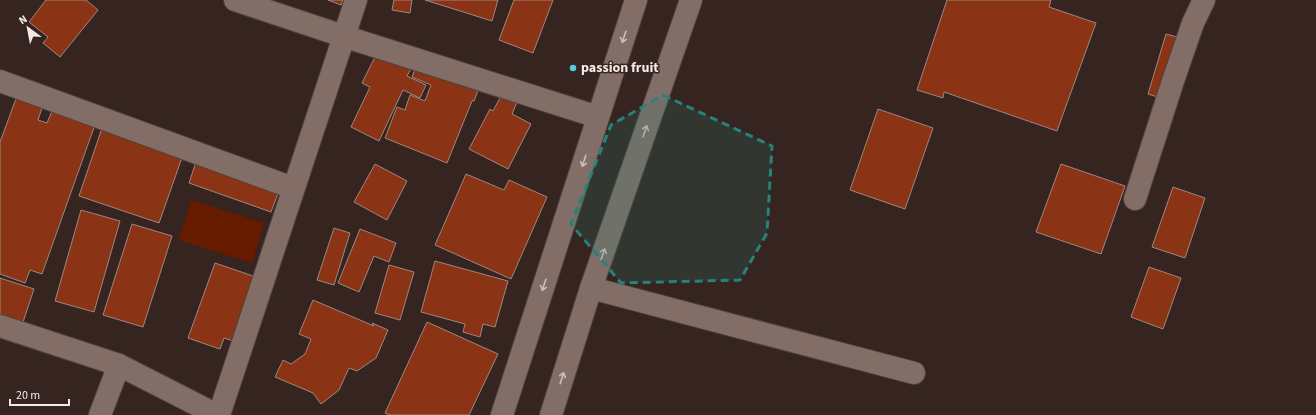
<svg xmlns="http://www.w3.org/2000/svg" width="1316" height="415" font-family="'Source Sans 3',sans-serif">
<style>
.green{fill:#671c00}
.building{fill:#8b3315;stroke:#9d8881}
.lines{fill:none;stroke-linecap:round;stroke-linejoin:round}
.minor-casing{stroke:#50423d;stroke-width:24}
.tertiary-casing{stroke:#50423d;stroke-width:24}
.minor{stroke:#826e67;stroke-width:22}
.tertiary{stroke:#826e67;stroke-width:22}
.oneway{stroke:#cdbeba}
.marked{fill:#26827a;fill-opacity:0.2;stroke:#26827a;stroke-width:3;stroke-dasharray:8 5;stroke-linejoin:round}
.poi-dot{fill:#52cbda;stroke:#35241f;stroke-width:1.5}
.labels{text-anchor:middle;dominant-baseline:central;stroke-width:3;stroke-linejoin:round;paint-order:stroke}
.poi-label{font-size:14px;font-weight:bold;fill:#f5e9e6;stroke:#35241f;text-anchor:start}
</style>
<rect width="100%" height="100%" fill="#35241f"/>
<path class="green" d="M191 200 264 223 252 263 179 240Z"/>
<g class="building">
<path d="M46 0H86L98 10 60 57 43 43 48 37 29 22Z"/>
<path d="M328 0H343L341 5Z"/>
<path d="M394 0H412L410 13 392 10Z"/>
<path d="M425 0H498L492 21Z"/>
<path d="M514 0H553L533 53 499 40Z"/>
<path d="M947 0H1051L1049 7 1096 23 1057 131 944 92 943 98 917 90Z"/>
<path d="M1166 34 1181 38 1164 99 1148 94Z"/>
<path d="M378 51 412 67 407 76 426 85 420 98 403 90 379 141 351 127 370 87 362 83Z"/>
<path d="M418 61 480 85 474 101H472L447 163 385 138 397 107 405 110 410 95 425 101 431 85 412 77Z"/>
<path d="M502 94 517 102 512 114 531 124 508 169 469 149 490 109 493 111Z"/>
<path d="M17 96 43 105 38 120 47 123 55 104 97 119 42 274 30 270 25 283 0 274V142Z"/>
<path d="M878 109 933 128 905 209 850 190Z"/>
<path d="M103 125 184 152 159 223 79 196Z"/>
<path d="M197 159 280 188 271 212 189 183Z"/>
<path d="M375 164 407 181 387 220 354 202Z"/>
<path d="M1061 164 1125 186 1101 254 1036 232Z"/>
<path d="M466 174 504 190 509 180 547 197 511 279 435 245Z"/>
<path d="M1173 187 1205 198 1185 258 1152 247Z"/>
<path d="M81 210 120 221 94 312 55 301Z"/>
<path d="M132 224 172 236 143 327 103 315Z"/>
<path d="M334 228 350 233 334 285 317 280Z"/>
<path d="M360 229 396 243 389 262 374 256 359 292 338 283Z"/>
<path d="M435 261 508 281 495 327 483 324 480 337 463 332 465 324 421 312Z"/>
<path d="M215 263 256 277 233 341 224 338 220 349 188 338Z"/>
<path d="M389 265 414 272 400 320 375 313Z"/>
<path d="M1149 267 1181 278 1163 329 1131 317Z"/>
<path d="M0 278 34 289 21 328 0 321Z"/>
<path d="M313 300 374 326 372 323 388 330 376 358 357 371 349 368 339 390 321 404 313 393 275 377 283 360 291 364 305 354 311 339 299 334Z"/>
<path d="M427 322 498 354 469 415H390L385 413Z"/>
</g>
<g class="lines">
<defs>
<g id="minor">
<path d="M235 0 343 36 598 117"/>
<path d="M0 81 293 188"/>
<path d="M1135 199 1173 81 1193 23 1204 0"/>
<path d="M591 288 914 373"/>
<path d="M0 326 119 365 217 415"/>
<path d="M100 415 119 365"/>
<path d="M219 415 356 0"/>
</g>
<g id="tertiary">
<path d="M502 415 636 0"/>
<path d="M551 415 591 288 691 0"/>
</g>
</defs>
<use href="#minor" class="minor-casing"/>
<use href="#tertiary" class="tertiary-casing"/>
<use href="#minor" class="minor"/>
<use href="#tertiary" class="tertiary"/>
</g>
<defs><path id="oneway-shaft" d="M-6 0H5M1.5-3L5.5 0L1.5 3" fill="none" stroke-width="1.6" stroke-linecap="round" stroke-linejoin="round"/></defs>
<g class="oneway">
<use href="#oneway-shaft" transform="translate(624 37) rotate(108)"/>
<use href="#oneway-shaft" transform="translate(645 131) rotate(-71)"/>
<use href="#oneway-shaft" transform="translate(584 161) rotate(108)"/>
<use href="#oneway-shaft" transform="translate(603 254) rotate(-71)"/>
<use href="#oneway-shaft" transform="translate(544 285) rotate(108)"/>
<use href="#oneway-shaft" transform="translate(562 378) rotate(-72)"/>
</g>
<path class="marked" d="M663 95 772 146 767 233 740 280 621 283 571 224 611 125Z"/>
<circle class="poi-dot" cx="573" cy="68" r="4"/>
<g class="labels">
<g class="poi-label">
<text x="581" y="68">passion fruit</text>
</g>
</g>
<g transform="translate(28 28) rotate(328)" stroke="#35241f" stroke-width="3" paint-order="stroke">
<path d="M0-3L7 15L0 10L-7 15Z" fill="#f5e9e6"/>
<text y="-6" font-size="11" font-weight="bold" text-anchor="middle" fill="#f5e9e6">N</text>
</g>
<path d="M10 399v6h59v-6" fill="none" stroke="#f5e9e6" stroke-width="2"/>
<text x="16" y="399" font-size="12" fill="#f5e9e6" stroke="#35241f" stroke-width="3" paint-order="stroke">20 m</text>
</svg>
